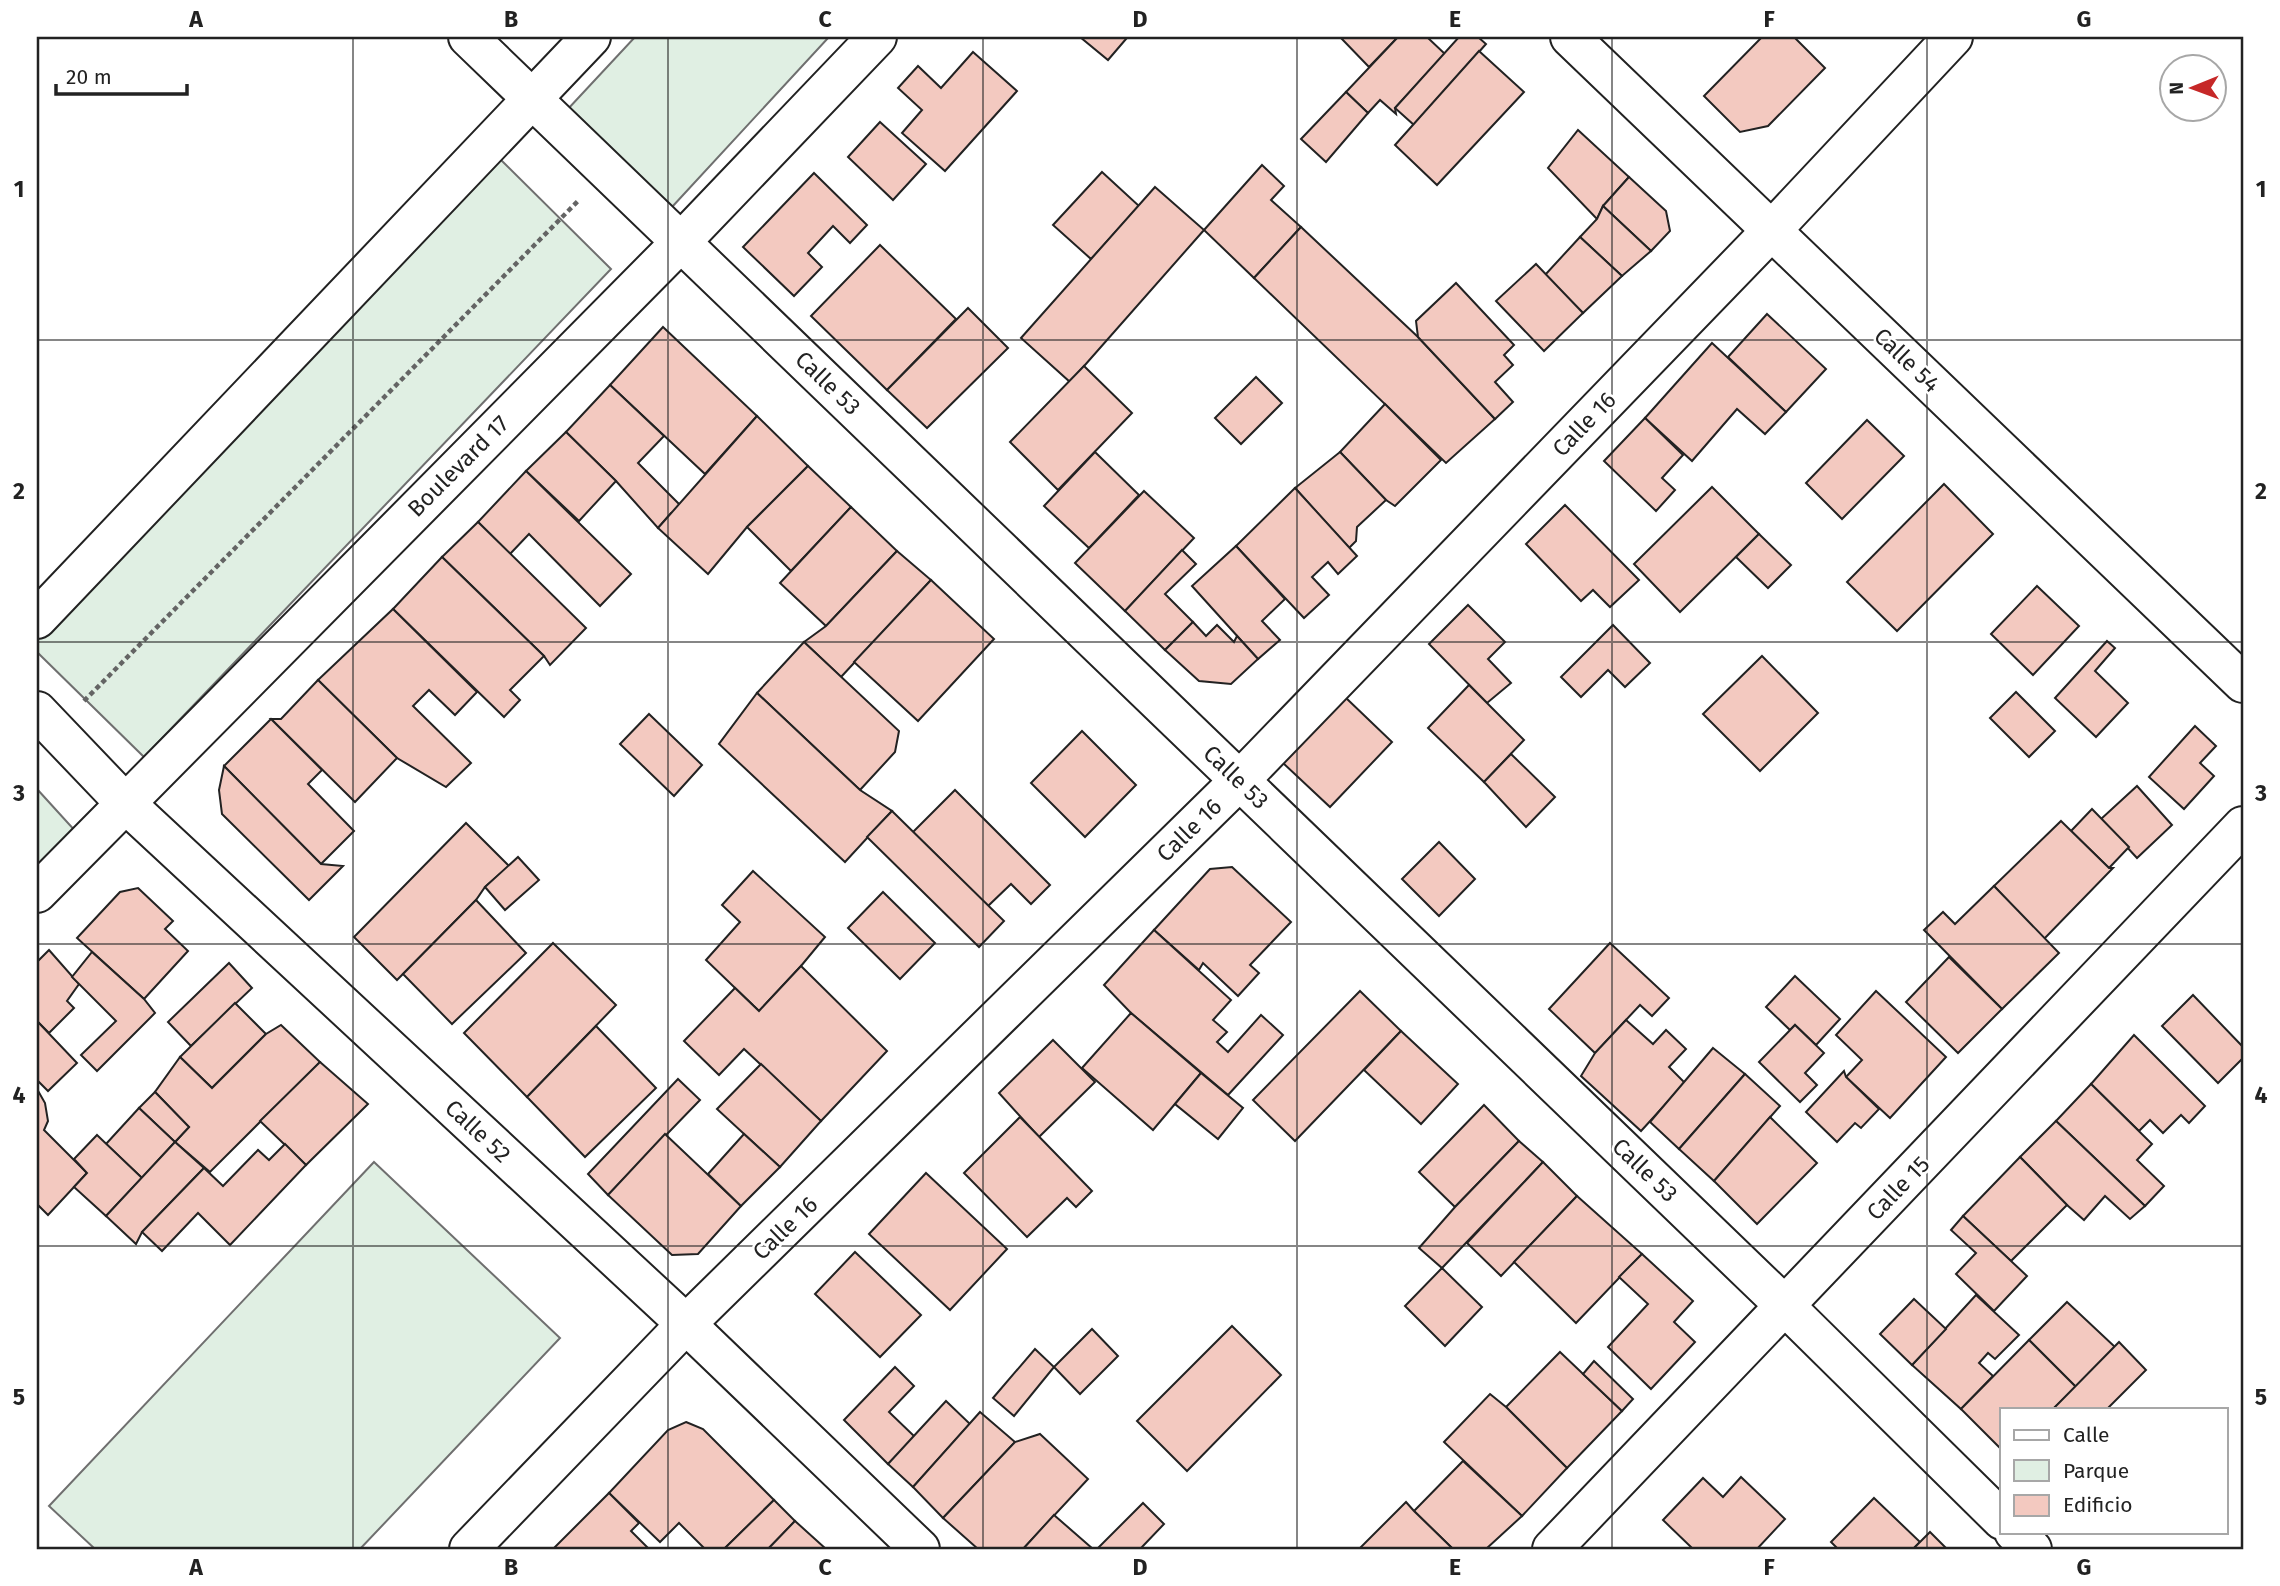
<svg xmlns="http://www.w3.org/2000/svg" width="2280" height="1586" font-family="'Fira Sans',sans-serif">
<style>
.green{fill:#e0efe3;stroke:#6f6f6f;stroke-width:2}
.building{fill:#f3c9c0;stroke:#222;stroke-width:2}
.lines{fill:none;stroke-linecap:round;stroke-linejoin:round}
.street-casing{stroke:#222;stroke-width:42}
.secondary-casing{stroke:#222;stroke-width:42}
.path{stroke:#646464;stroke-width:4.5;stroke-dasharray:5 3.5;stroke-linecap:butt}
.street{stroke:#fff;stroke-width:38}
.secondary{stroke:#fff;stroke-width:38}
.grid{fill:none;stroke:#222;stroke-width:2;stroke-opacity:0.55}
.labels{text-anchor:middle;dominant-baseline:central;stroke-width:5;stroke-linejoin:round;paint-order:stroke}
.street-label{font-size:23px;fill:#222;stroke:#fff}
.neatline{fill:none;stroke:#222;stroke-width:2.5}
.grid-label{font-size:23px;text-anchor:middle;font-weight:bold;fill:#222}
</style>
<rect width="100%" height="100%" fill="#fff"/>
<g class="green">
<path d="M635 37H829L672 207 567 110Z"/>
<path d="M500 159 611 269 144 757 37 652V632Z"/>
<path d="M37 789 78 834 37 878Z"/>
<path d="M374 1162 560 1338 360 1549H95L49 1506Z"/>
</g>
<g class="building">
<path d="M1080 37H1124L1126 39 1108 60Z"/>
<path d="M1340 37H1398L1369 67Z"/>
<path d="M1398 37H1427L1445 54 1395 108 1396 114 1380 100 1368 113 1346 92Z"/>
<path d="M1459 37H1478L1486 44 1414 125 1395 108Z"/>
<path d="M1762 37H1794L1825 68 1768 126 1740 132 1704 96Z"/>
<path d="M1479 51 1524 92 1437 185 1395 145Z"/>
<path d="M973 52 1017 91 945 171 902 133 922 110 898 88 918 66 941 88Z"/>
<path d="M1346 92 1368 113 1326 162 1301 139Z"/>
<path d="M880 122 926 164 893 200 848 157Z"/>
<path d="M1578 130 1629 177 1603 206 1597 219 1548 168Z"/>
<path d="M1262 165 1284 186 1271 200 1301 227 1254 278 1204 230Z"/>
<path d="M1102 172 1139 206 1091 259 1053 225Z"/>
<path d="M814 173 867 225 850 243 833 226 808 253 822 267 794 296 743 247Z"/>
<path d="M1629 177 1666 211 1670 231 1651 251 1603 206Z"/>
<path d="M1155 187 1204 230 1070 382 1021 338Z"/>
<path d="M1603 206 1651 251 1622 276 1580 237 1597 219Z"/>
<path d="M1301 227 1418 337 1495 419 1446 463 1254 278Z"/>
<path d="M1580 237 1622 276 1583 313 1545 275Z"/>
<path d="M880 245 956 319 887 390 811 316Z"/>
<path d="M1536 264 1583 313 1544 351 1496 301Z"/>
<path d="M1456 283 1514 345 1504 355 1513 365 1495 382 1513 402 1495 419 1418 337 1416 321Z"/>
<path d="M968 308 1008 348 927 428 887 390Z"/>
<path d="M1767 314 1826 369 1786 412 1728 357Z"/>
<path d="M663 327 757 416 705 474 610 385Z"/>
<path d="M1712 343 1786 412 1765 434 1737 409 1692 461 1645 418Z"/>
<path d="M1084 366 1132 413 1058 490 1010 442Z"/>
<path d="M1256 377 1282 403 1241 444 1215 418Z"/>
<path d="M610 385 664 436 638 463 683 508 671 513 658 528 616 481 566 432Z"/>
<path d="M1385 404 1441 460 1395 506 1386 500 1340 452Z"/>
<path d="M757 416 808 466 747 527 708 574 658 528Z"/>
<path d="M1645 418 1683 455 1662 478 1675 490 1656 511 1604 461Z"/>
<path d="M1867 420 1904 456 1842 519 1806 483Z"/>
<path d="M566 432 616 481 579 521 526 471Z"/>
<path d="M1095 452 1139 495 1089 548 1044 506Z"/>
<path d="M1340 452 1386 500 1357 527 1356 541 1349 548 1295 488Z"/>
<path d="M808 466 851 507 791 571 747 527Z"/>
<path d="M526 471 631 574 600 606 529 534 510 554 478 522Z"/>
<path d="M1944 484 1993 534 1897 631 1847 582Z"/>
<path d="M1712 487 1759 534 1680 612 1634 564Z"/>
<path d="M1295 488 1357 556 1338 574 1328 562 1312 577 1329 595 1304 618 1236 546Z"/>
<path d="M1144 491 1194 538 1125 611 1075 563Z"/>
<path d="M1565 505 1639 580 1610 607 1593 590 1581 601 1526 544Z"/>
<path d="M851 507 897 551 826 626 780 583Z"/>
<path d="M478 522 586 628 550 665 544 656 442 557Z"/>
<path d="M1759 534 1791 565 1768 588 1736 557Z"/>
<path d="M1236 546 1285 599 1262 621 1280 640 1258 659 1192 586Z"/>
<path d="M1182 550 1196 564 1165 594 1193 622 1165 650 1125 611Z"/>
<path d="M897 551 931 580 841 677 804 642 826 626Z"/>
<path d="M442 557 544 656 510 690 520 700 504 717 393 609Z"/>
<path d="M931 580 994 639 918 721 854 662Z"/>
<path d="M2037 586 2079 626 2033 675 1991 634Z"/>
<path d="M1468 605 1505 642 1488 659 1511 683 1487 703 1429 644Z"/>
<path d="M393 609 477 692 455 715 429 690 413 706 471 763 446 787 397 758 318 680Z"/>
<path d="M1193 622 1206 636 1217 625 1234 642 1237 636 1258 659 1231 684 1199 681 1165 650Z"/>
<path d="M1613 625 1650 663 1625 687 1608 670 1581 697 1561 677Z"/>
<path d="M2107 641 2115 648 2095 671 2128 703 2096 737 2055 698Z"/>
<path d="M804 642 899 731 895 752 860 790 757 693Z"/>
<path d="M1762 656 1818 713 1760 771 1703 714Z"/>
<path d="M318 680 397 758 355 802 271 719H281Z"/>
<path d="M1469 685 1524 740 1484 782 1428 728Z"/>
<path d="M2016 692 2055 731 2029 757 1990 718Z"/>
<path d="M757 693 860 790 892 811 845 862 719 744Z"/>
<path d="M1345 697 1392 742 1330 807 1283 763Z"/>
<path d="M649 714 702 765 674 796 620 744Z"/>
<path d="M271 719 322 770 308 784 354 831 321 864 224 766Z"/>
<path d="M2195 726 2216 746 2200 763 2214 776 2184 809 2149 777Z"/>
<path d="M1082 731 1136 785 1085 837 1031 783Z"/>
<path d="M1511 754 1555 797 1526 827 1484 782Z"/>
<path d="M224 766 321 864 343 866 309 900 222 814 219 790Z"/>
<path d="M2137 786 2172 825 2137 858 2101 819Z"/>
<path d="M955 790 1050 885 1031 904 1011 884 988 906 913 832Z"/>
<path d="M2092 809 2129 847 2109 868 2071 831Z"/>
<path d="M892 811 1004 921 979 947 867 837Z"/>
<path d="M2061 821 2109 868H2113L2043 940 1994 886Z"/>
<path d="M466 823 509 866 485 887 476 900 397 980 354 937Z"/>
<path d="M1439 842 1475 879 1439 916 1402 879Z"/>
<path d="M518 857 539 880 505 910 485 887Z"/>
<path d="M1232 867 1291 922 1250 965 1259 973 1238 996 1203 963 1199 970 1154 930 1210 869Z"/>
<path d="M753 871 825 937 801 966 759 1011 706 960 740 922 722 905Z"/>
<path d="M1994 886 2059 953 2002 1009 1924 930 1943 912 1955 924Z"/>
<path d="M138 888 173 921 165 929 188 951 144 999 77 938 120 892Z"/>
<path d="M883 892 935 943 900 979 848 928Z"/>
<path d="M476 900 526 953 452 1024 403 974Z"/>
<path d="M1154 930 1231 1000 1213 1020 1227 1032 1217 1042 1228 1052 1261 1015 1283 1035 1228 1095 1131 1013 1104 985Z"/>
<path d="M553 943 616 1005 527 1097 464 1033Z"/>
<path d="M1610 943 1669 998 1652 1016 1640 1005 1595 1053 1549 1009Z"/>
<path d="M49 950 79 984 67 1001 74 1008 49 1033 37 1021V962Z"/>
<path d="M92 952 144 999 155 1013 97 1071 81 1055 116 1021 72 977Z"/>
<path d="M1949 957 2002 1009 1958 1053 1906 1002Z"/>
<path d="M229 963 252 988 191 1046 168 1022Z"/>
<path d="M801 966 887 1051 821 1121 744 1049 719 1075 684 1041 735 988 759 1011Z"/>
<path d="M1795 976 1840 1019 1816 1045 1795 1025 1790 1030 1766 1007Z"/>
<path d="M1360 991 1401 1031 1295 1141 1253 1100Z"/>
<path d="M1876 991 1946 1057 1890 1118 1846 1077 1862 1060 1836 1035Z"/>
<path d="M2193 995 2243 1047V1058L2218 1083 2162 1026Z"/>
<path d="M235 1003 266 1034 212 1088 180 1057Z"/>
<path d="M1131 1013 1201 1073 1153 1130 1082 1068Z"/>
<path d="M1626 1020 1653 1044 1666 1030 1686 1049 1669 1067 1685 1083 1641 1131 1581 1076 1595 1053Z"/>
<path d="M37 1021 77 1063 48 1091 37 1080Z"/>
<path d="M281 1025 320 1062 210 1172 175 1142 189 1127 155 1092 180 1057 212 1088 266 1034Z"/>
<path d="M1795 1025 1824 1053 1805 1073 1817 1085 1800 1102 1759 1062Z"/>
<path d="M596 1026 656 1088 585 1157 527 1097Z"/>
<path d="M1401 1031 1458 1084 1421 1124 1364 1070Z"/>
<path d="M2134 1035 2205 1106 2189 1123 2181 1115 2163 1133 2150 1120 2139 1131 2091 1084Z"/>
<path d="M1053 1040 1095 1082 1039 1137 999 1093Z"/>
<path d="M1713 1048 1745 1074 1679 1149 1650 1122Z"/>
<path d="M320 1062 368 1104 306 1165 260 1121Z"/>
<path d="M761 1064 821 1121 780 1167 717 1109Z"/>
<path d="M1844 1071 1846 1077 1879 1109 1861 1128 1855 1123 1837 1142 1806 1112Z"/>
<path d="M1201 1073 1243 1108 1218 1139 1175 1104Z"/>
<path d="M1745 1074 1780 1106 1714 1181 1679 1149Z"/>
<path d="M678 1079 700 1100 608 1195 588 1174Z"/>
<path d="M2091 1084 2152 1144 2137 1160 2164 1186 2145 1206 2056 1121Z"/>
<path d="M37 1089 45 1103 48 1121 44 1130 87 1173 48 1215 37 1204Z"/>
<path d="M155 1092 189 1127 175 1142 139 1108Z"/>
<path d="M1484 1105 1519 1141 1455 1207 1419 1172Z"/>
<path d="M139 1108 175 1142 142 1178 106 1144Z"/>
<path d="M1020 1117 1092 1191 1076 1207 1067 1198 1027 1237 964 1173Z"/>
<path d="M1770 1117 1817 1163 1757 1224 1714 1181Z"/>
<path d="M2056 1121 2145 1206 2130 1219 2105 1196 2084 1220 2067 1205 2020 1157Z"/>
<path d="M665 1134 741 1206 698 1254 672 1255 608 1195Z"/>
<path d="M744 1134 780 1167 741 1206 708 1174Z"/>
<path d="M97 1135 142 1178 106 1216 74 1187 87 1173 74 1159Z"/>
<path d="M1519 1141 1543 1162 1442 1268 1419 1248 1455 1207Z"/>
<path d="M175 1142 204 1168 142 1232 136 1244 106 1216Z"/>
<path d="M285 1144 306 1165 230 1245 198 1213 162 1251 142 1232 204 1168 223 1186 258 1150 269 1160Z"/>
<path d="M2020 1157 2067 1205 2011 1261 1963 1216Z"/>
<path d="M1543 1162 1577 1196 1501 1276 1467 1243Z"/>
<path d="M926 1173 1007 1249 950 1310 869 1234Z"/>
<path d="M1577 1196 1642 1254 1576 1323 1514 1262Z"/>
<path d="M1963 1216 2027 1276 1994 1311 1956 1274 1976 1253 1951 1230Z"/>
<path d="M855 1252 921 1315 880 1357 815 1294Z"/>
<path d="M1642 1254 1693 1301 1674 1322 1695 1342 1651 1389 1608 1347 1648 1304 1619 1277Z"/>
<path d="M1442 1268 1482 1307 1445 1346 1405 1306Z"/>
<path d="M1976 1295 2019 1335 1995 1359 1988 1353 1979 1363 1993 1376 1961 1409 1912 1365Z"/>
<path d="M1914 1299 1946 1329 1912 1365 1880 1334Z"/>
<path d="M2067 1302 2115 1347 2076 1387 2029 1340Z"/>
<path d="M1232 1326 1281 1375 1187 1471 1137 1421Z"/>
<path d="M1092 1329 1118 1356 1080 1394 1054 1367Z"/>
<path d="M2029 1340 2076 1387 2053 1409H2002V1450L1961 1409Z"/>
<path d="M2119 1342 2146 1370 2107 1409H2053Z"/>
<path d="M1035 1349 1054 1367 1014 1416 993 1398Z"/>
<path d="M1560 1352 1622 1411 1567 1468 1506 1407Z"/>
<path d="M1594 1361 1633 1399 1622 1411 1583 1374Z"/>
<path d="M895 1367 914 1386 889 1412 915 1437 888 1464 844 1420Z"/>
<path d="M1490 1394 1506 1407 1567 1468 1522 1516 1444 1442Z"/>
<path d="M946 1401 970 1424 913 1487 888 1464Z"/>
<path d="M980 1412 1015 1442 943 1518 913 1487Z"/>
<path d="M686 1422 703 1429 774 1500 724 1549H705L679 1523 660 1542 609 1493 668 1430Z"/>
<path d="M1040 1434 1088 1479 1023 1549H978L943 1518 1015 1442Z"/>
<path d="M1463 1461 1522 1516 1486 1549H1453L1414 1511Z"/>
<path d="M1741 1477 1785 1519 1757 1549H1693L1663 1520 1703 1478 1723 1497Z"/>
<path d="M609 1493 639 1523 631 1531 649 1549H553Z"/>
<path d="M1874 1498 1920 1542 1913 1549H1838L1831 1542Z"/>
<path d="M774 1500 795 1521 768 1549H724Z"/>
<path d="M1406 1502 1414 1511 1453 1549 1360 1548Z"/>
<path d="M1143 1503 1164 1524 1142 1547 1140 1549H1097Z"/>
<path d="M1054 1515 1093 1549H1023Z"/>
<path d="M795 1521 826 1549H768Z"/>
<path d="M1930 1532 1945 1547 1943 1549H1913Z"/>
</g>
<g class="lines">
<defs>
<g id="street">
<path d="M468 37 1785 1306 2002 1520"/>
<path d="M1570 37 2243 683"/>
<path d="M37 711 124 802 686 1324 920 1549"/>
<path d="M2014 1532 2032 1549"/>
<path d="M469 1549 686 1324 1240 780 1772 230 1953 37"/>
<path d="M1552 1549 2243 826"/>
</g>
<g id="secondary">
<path d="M37 619 591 37"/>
<path d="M37 893 681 242 877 37"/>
</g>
</defs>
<use href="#street" class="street-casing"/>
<use href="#secondary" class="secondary-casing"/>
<path class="path" d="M84 701 579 200"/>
<use href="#street" class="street"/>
<use href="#secondary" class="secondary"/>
</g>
<path class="grid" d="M353 37V1549M668 37V1549M983 37V1549M1297 37V1549M1612 37V1549M1927 37V1549M37 340H2243M37 642H2243M37 944H2243M37 1246H2243"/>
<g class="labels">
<g class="street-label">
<text transform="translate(1907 360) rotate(44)">Calle 54</text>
<text transform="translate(828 383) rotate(44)">Calle 53</text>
<text transform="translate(1584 424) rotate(-46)">Calle 16</text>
<text transform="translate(458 466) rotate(-45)">Boulevard 17</text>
<text transform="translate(1236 777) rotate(44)">Calle 53</text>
<text transform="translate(1189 830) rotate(-44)">Calle 16</text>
<text transform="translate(478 1131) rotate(43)">Calle 52</text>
<text transform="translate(1645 1170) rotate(44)">Calle 53</text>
<text transform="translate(1898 1188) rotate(-46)">Calle 15</text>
<text transform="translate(785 1228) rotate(-44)">Calle 16</text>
</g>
</g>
<rect width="2280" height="1586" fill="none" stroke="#ffffff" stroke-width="77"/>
<rect x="2000" y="1408" width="228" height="126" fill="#ffffff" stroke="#a7a7a7" stroke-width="2"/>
<rect x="2014" y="1430" width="35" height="10" fill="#ffffff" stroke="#a7a7a7" stroke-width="2"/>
<text x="2063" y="1442" font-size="21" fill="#222222">Calle</text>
<rect x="2014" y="1460" width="35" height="21" fill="#e0efe3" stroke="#a7a7a7" stroke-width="2"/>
<text x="2063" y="1478" font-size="21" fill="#222222">Parque</text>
<rect x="2014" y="1495" width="35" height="21" fill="#f3c9c0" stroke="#a7a7a7" stroke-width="2"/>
<text x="2063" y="1512" font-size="21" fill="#222222">Edificio</text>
<g transform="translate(2193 88) rotate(269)"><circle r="33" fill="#ffffff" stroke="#a7a7a7" stroke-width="2"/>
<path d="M0-5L12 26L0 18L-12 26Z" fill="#c62828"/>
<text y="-10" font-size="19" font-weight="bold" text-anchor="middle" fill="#222222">N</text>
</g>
<path d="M56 84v10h131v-10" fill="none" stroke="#222222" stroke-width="3.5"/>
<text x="66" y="84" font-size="21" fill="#222222" stroke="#ffffff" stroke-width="5" paint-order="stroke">20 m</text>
<rect x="38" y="38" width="2204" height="1510" class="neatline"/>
<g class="grid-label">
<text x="196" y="27">A</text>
<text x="511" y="27">B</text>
<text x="825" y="27">C</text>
<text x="1140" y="27">D</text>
<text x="1455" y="27">E</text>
<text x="1769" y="27">F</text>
<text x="2084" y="27">G</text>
<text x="19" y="197">1</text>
<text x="2261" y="197">1</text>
<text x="19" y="499">2</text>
<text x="2261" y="499">2</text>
<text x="19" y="801">3</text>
<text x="2261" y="801">3</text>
<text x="19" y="1103">4</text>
<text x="2261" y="1103">4</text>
<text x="19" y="1405">5</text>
<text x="2261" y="1405">5</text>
<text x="196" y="1575">A</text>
<text x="511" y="1575">B</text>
<text x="825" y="1575">C</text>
<text x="1140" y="1575">D</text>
<text x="1455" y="1575">E</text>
<text x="1769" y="1575">F</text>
<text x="2084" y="1575">G</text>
</g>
</svg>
